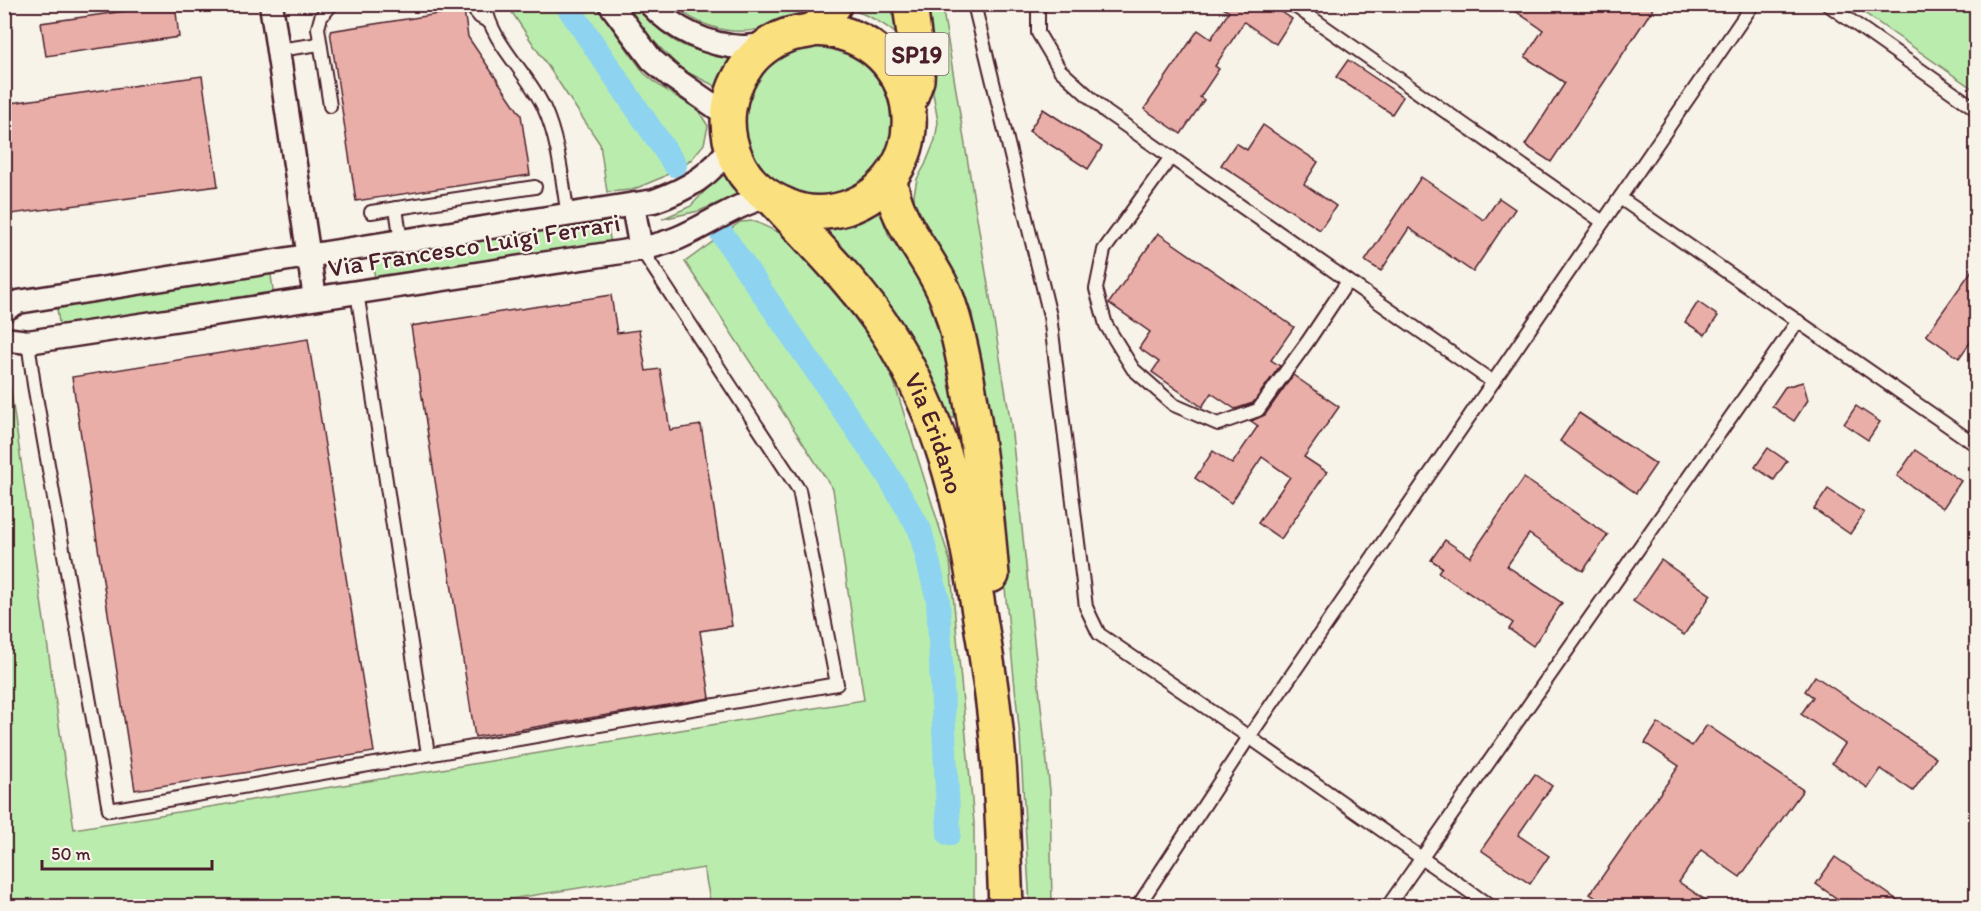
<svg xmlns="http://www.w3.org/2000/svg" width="1981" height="911" font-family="Itim,sans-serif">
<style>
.green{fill:#baedad;stroke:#82866c;stroke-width:1.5}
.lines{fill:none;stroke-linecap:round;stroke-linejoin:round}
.canal{stroke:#8ed4f0;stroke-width:24}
.building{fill:#e9aea8;stroke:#4a1f2b;stroke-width:1.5}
.lane-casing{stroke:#4a1f2b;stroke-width:16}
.street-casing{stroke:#4a1f2b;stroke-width:27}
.primary-casing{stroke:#4a1f2b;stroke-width:38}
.lane{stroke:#f7f3e8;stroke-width:12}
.street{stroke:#f7f3e8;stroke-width:22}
.primary{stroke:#fbe080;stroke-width:33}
.labels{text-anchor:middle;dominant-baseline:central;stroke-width:4.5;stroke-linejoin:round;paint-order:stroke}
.shield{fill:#f7f3e8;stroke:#7e5f64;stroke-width:1.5}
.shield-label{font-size:24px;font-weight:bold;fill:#4a1f2b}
.street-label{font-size:26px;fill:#4a1f2b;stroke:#f7f3e8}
</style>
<rect width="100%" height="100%" fill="#f7f3e8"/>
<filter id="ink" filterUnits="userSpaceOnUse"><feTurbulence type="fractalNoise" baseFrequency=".0167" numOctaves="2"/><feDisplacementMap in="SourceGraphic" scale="12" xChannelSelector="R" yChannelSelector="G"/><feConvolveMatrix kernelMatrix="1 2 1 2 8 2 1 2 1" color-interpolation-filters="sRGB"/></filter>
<g filter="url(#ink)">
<g class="green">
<path d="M507 5H596L644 73 661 87 698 110 708 126 704 144 691 160 663 177 632 190 607 192 600 144Z"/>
<path d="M624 5H638C667 44 685 49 731 59L721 75 717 87 681 69 643 30Z"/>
<path d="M674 5H816C779 22 752 41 710 26 697 22 684 14 674 5Z"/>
<path d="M852 5H897L902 39C886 24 869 15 849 9Z"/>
<path d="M918 5H942L1011 425 1050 791 1052 906H1030L1020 737 999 529 972 313 954 275 931 245 914 211V195L917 179 925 165 935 140 938 122Z"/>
<path d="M1853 5H1976V91Z"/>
<path d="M831 37 893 85 899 138 871 183 821 202 769 185 738 141 742 87 756 64Z"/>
<path d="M725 169 740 194 699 211 662 219 691 206Z"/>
<path d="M879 209 889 236 924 281 938 308 960 418H946L798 217C819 219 848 227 868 218 872 216 876 212 879 209Z"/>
<path d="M606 214 611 245 376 283 370 251Z"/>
<path d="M754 221 780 233 821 275 873 339 894 382 950 561 974 823V906H711L704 868 467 906H5V357H6L74 829 864 700 833 489 685 262 740 222Z"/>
<path d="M270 268 274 297 60 330 56 301Z"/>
</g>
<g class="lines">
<g class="canal">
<path d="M566 4 675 165"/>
<path d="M720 231 886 472 920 530 938 600 949 834"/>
</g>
</g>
<g class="building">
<path d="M175 4 179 37 46 56 41 23Z"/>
<path d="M1217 4H1270L1292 19 1276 44 1244 22 1215 66 1219 69 1200 97 1204 100 1181 134 1144 109 1198 30 1211 39 1229 12Z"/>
<path d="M1505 4H1656L1551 162 1525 145 1565 83 1525 57 1543 30Z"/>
<path d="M464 10 468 37 521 115 530 175 356 201 330 31Z"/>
<path d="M1348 60 1403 97 1392 114 1336 77Z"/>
<path d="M202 76 218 186 4 215V104Z"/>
<path d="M1043 109 1102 147 1088 169 1029 131Z"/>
<path d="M1263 125 1318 162 1304 184 1336 206 1320 230 1221 165 1236 143 1247 150Z"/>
<path d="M1421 177 1484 220 1499 198 1515 209 1473 272 1409 228 1381 271 1365 261Z"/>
<path d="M1158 233 1294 327 1271 360 1280 366 1253 403 1235 409 1211 393 1202 407 1152 372 1159 362 1139 348 1150 332 1109 303Z"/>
<path d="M1977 263V333L1959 358 1926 335Z"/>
<path d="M611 295 617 333 639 330 646 371 660 369 670 430 701 425 732 626 700 631 710 698 475 737 411 326Z"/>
<path d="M1698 302 1718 316 1705 335 1685 322Z"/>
<path d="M308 339 374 752 135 790 72 377Z"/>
<path d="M1293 375 1339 407 1304 457 1327 472 1281 539 1258 523 1290 477 1262 457 1231 503 1195 478 1213 451 1232 464 1258 426 1251 421 1265 415Z"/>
<path d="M1803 382 1808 400 1794 421 1772 406 1785 387Z"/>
<path d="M1856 406 1880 422 1868 440 1844 424Z"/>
<path d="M1579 413 1656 464 1636 493 1560 441Z"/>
<path d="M1768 448 1787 461 1774 480 1755 467Z"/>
<path d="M1915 450 1961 481 1943 508 1897 476Z"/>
<path d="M1524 478 1608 535 1583 571 1529 534 1507 566 1562 603 1533 646 1509 629 1513 623 1438 572 1442 567 1431 560 1445 540 1470 557Z"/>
<path d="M1828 489 1864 513 1850 534 1814 509Z"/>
<path d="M1661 560 1711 595 1684 635 1633 601Z"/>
<path d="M1815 676 1936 758 1913 791 1881 769 1868 788 1832 763 1845 744 1801 714 1813 697 1805 691Z"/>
<path d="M1658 723 1692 746 1707 725 1803 790 1740 877 1701 850 1679 882 1714 906H1608L1590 894 1679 766 1645 743Z"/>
<path d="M1535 774 1552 786 1518 835 1549 856 1530 884 1481 850Z"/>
<path d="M1835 857 1906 906H1848L1816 884Z"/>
</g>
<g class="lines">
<defs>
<g id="lane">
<path d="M469 4 480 17 489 22"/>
<path d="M485 4C491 44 528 72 544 108 559 141 562 180 568 216"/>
<path d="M974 4 1050 316 1086 607 1099 634 1249 737 1490 906"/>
<path d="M1038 4V33L1060 70 1106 112 1493 382"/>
<path d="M1292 4 1603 222"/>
<path d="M1827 4 1976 109"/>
<path d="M278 50 320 44"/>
<path d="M330 106 318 28 321 17 332 4"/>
<path d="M1171 157 1104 250 1096 289 1106 325 1133 369 1174 405 1218 424 1258 410 1308 341 1348 281"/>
<path d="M1620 198 1976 445"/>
<path d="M396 208 401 242"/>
<path d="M371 212 535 187"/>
<path d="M357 292 428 754"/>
<path d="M28 342 34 385 109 810 837 684 799 490 641 249"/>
<path d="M1138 906 1249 737 1753 4"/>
<path d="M1388 906 1798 321"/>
</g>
<g id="street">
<path d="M271 4 315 298"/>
<path d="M610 4 652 60 672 77 727 115"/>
<path d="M650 4C673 29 708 46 742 47 751 47 761 45 770 44"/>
<path d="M633 206 641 249"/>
<path d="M4 310 18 302 654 201C688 189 710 176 731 146"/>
<path d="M4 339 28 342 641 249C654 246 666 243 678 238 709 225 734 205 767 197"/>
</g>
<g id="primary">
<path d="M814 29C823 30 833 30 841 33 929 58 933 179 846 208 827 214 806 214 788 206 765 197 745 181 736 158 722 126 727 92 748 64 758 50 776 38 792 34 799 32 809 32 815 29 822 24 829 12 835 4"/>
<path d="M909 102 917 80 918 66 910 4"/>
<path d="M890 179C895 225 933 259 948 301 958 330 964 360 969 390 980 451 987 513 992 575"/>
<path id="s1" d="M775 201C813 243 856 284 887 332 942 417 961 502 977 600 983 637 990 675 994 712 1002 777 1003 842 1006 906"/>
</g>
</defs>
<use href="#lane" class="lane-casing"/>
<use href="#street" class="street-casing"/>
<use href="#primary" class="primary-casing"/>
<use href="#lane" class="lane"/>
<use href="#street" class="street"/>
<use href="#primary" class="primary"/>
</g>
</g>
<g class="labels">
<rect class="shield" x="885.5" y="33" width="63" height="42" rx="4.5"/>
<g class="shield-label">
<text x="917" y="54">SP19</text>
</g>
<g class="street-label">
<text transform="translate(474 245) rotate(-9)">Via Francesco Luigi Ferrari</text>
<text stroke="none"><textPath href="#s1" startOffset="285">Via Eridano</textPath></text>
</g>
</g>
<rect width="1981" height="911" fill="none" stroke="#f7f3e8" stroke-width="24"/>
<rect x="12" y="12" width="1957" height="887" fill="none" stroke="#4a1f2b" stroke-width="2" filter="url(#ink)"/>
<path d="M42 860v9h170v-9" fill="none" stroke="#4a1f2b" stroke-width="3"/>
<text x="51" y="860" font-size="18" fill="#4a1f2b" stroke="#f7f3e8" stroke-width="4.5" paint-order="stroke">50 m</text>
</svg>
